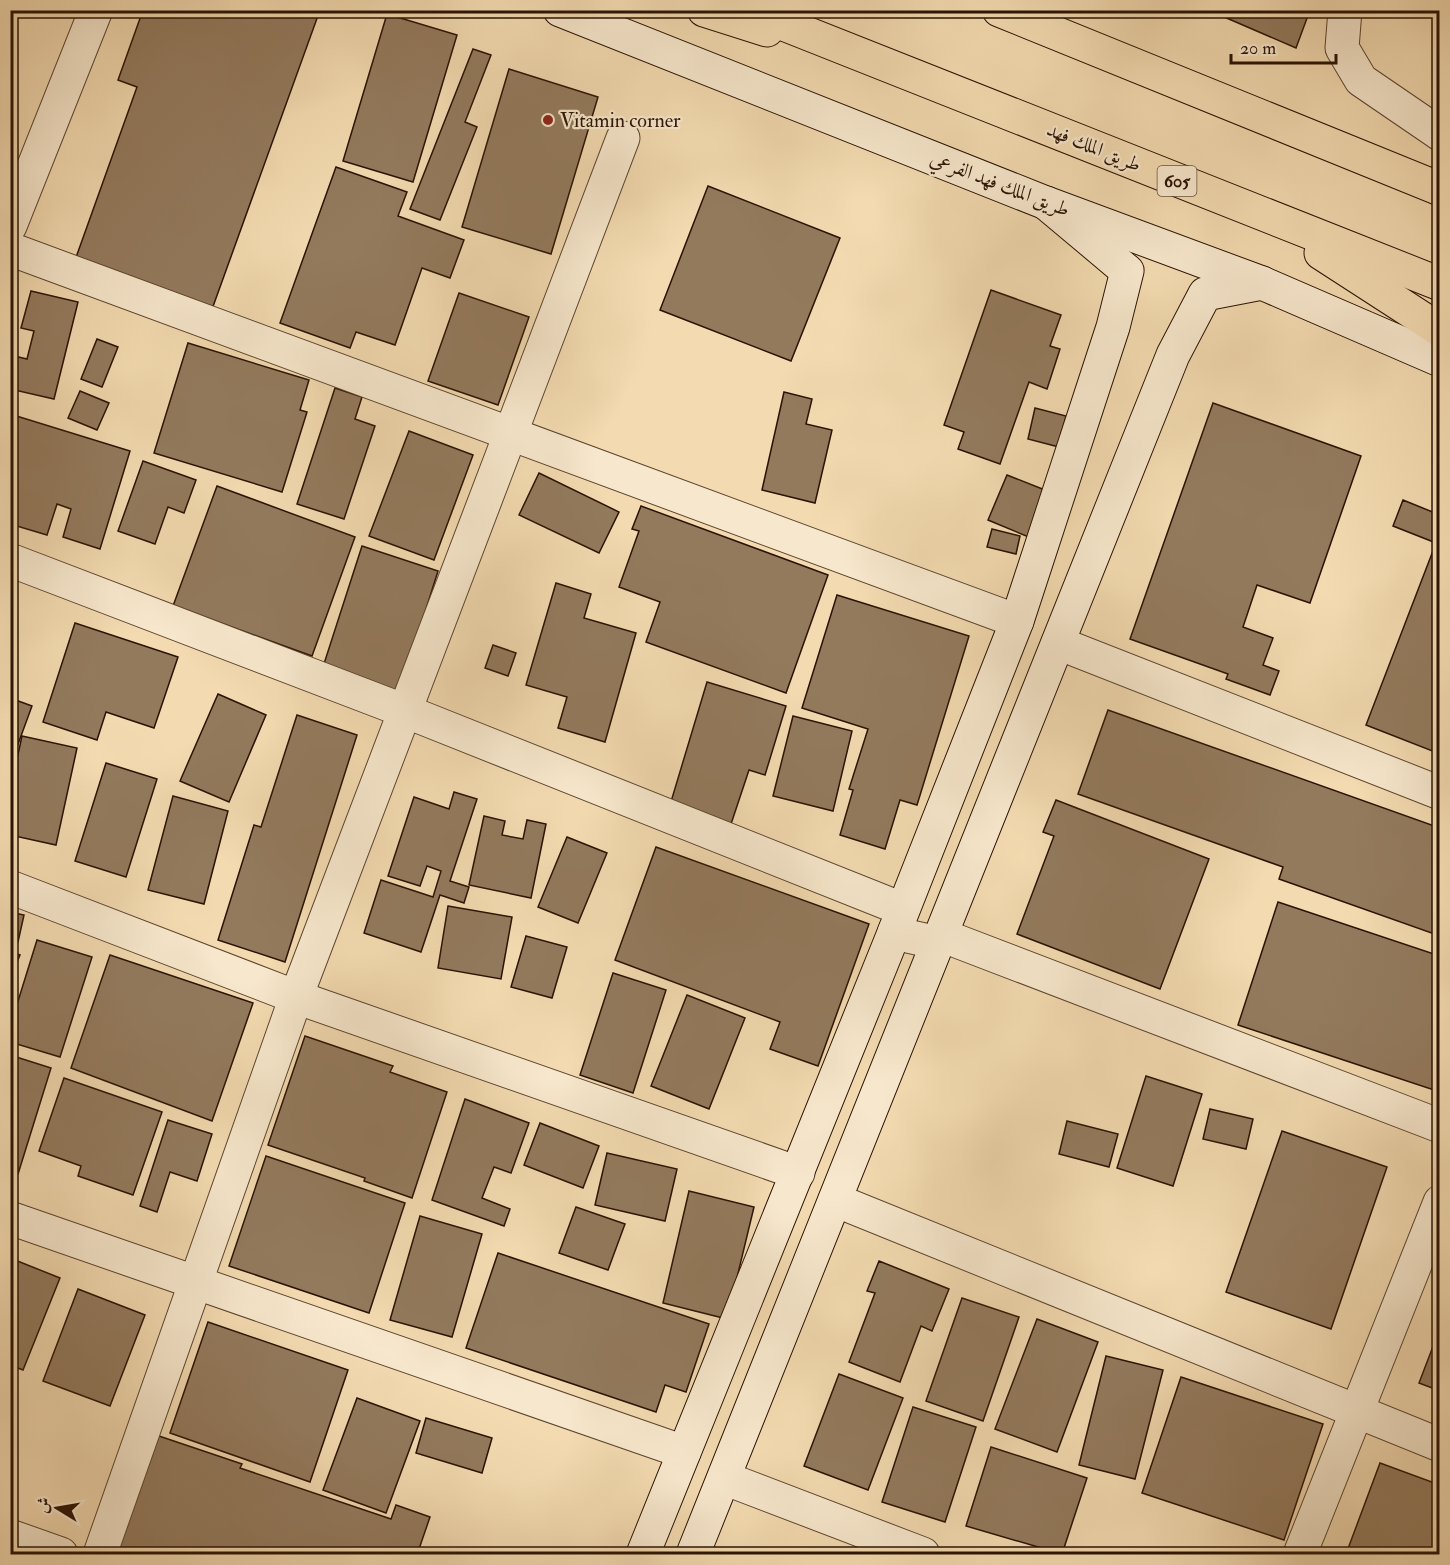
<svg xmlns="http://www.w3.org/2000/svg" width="1450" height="1565" font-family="'IM FELL Double Pica',Amiri,serif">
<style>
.building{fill:#937a5d;stroke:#2a1304;stroke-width:1.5}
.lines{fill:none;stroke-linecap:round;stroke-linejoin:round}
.minor-casing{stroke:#5c452f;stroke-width:35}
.tertiary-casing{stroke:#5c452f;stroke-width:35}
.secondary-casing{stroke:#2a1304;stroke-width:35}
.motorway-casing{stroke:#2a1304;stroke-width:35}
.minor{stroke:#f7e7cc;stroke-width:33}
.tertiary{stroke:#f7e7cc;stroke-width:33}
.secondary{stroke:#f7e7cc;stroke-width:33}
.motorway{stroke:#f3dab0;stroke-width:33}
.poi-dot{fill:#8f2418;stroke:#f7e7cc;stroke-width:2}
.labels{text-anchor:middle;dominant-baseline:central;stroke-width:4.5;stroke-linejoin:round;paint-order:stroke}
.shield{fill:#f7e7cc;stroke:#685340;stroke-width:1.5}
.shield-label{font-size:18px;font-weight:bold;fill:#2a1304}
.poi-label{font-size:20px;fill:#2a1304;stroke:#f7e7cc;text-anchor:start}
.street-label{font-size:20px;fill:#2a1304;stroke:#f7e7cc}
</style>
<rect width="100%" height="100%" fill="#f3dab0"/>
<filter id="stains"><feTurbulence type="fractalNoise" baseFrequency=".00333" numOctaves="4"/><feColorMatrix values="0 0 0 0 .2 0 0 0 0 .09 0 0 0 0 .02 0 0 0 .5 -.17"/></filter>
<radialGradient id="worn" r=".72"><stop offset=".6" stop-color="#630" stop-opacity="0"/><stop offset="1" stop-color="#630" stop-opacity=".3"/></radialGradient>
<g class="building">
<path d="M143 10H320L211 312 74 263 137 87 118 80Z"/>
<path d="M1208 10H1310L1296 48Z"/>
<path d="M387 14 457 35 413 182 343 161Z"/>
<path d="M473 49 491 55 465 122 477 127 440 220 410 209Z"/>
<path d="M509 69 598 97 551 254 462 227Z"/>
<path d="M336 167 407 192 398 216 464 240 450 278 422 268 395 345 356 332 350 348 280 323Z"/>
<path d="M708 186 840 238 791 361 660 310Z"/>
<path d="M991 290 1061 315 1050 346 1060 349 1047 389 1029 382 1000 464 958 449 964 432 944 425Z"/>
<path d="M31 291 78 302 54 399 10 389V355L27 359 34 331 21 328Z"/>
<path d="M459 293 529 317 498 405 428 381Z"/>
<path d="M97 339 118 347 102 387 81 379Z"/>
<path d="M188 343 309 380 300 410 307 412 282 492 154 453Z"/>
<path d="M335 388 362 397 355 419 375 426 344 519 297 504Z"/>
<path d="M80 391 109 403 97 430 68 418Z"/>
<path d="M784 392 812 399 806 424 832 430 815 503 762 490Z"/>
<path d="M1213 403 1361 456 1310 603 1257 585 1243 627 1273 638 1263 665 1279 671 1270 695 1226 679 1228 674 1130 639Z"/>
<path d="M1035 408 1066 416 1059 447 1028 439Z"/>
<path d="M10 414 130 451 100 549 63 537 71 509 57 504 47 535 10 524Z"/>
<path d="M409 431 473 455 434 560 369 536Z"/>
<path d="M143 461 196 480 184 513 168 507 155 544 118 531Z"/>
<path d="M539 473 619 512 599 553 519 515Z"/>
<path d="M1007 475 1050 492 1031 538 988 520Z"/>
<path d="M217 486 355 537 312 656 173 606Z"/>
<path d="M1403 500 1440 515V754L1366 725 1436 543 1393 526Z"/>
<path d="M641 506 828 575 786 693 646 642 660 602 619 587 639 531 632 529Z"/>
<path d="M992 529 1020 536 1016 554 987 547Z"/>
<path d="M362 546 438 571 399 695 322 670Z"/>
<path d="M556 583 591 594 584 618 636 633 605 742 558 728 567 697 526 685Z"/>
<path d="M837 595 969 636 917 805 900 800 885 849 840 835 853 790 849 789 868 729 802 708Z"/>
<path d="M75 623 178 657 154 728 106 712 97 740 43 722Z"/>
<path d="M493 645 516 653 508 676 485 668Z"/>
<path d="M707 682 786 706 765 775 749 770 731 824 670 805Z"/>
<path d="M218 694 266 715 229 802 180 781Z"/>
<path d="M10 698 32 706 10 766Z"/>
<path d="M1108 710 1440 828V936L1279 879 1283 867 1078 794Z"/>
<path d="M297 715 357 735 285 962 218 940 254 825 261 827Z"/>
<path d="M793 716 852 731 833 811 773 796Z"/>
<path d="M22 736 77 748 56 845 10 835V791Z"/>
<path d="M106 763 157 779 126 877 75 861Z"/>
<path d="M454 792 477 799 450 881 469 887 464 903 440 895 421 952 364 933 381 880 433 897 441 871 427 866 420 886 388 876 414 797 449 809Z"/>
<path d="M173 796 228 811 204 904 148 890Z"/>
<path d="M1056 800 1209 859 1160 989 1017 934 1054 836 1043 832Z"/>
<path d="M484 816 505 821 502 835 523 839 527 820 546 824 531 898 469 885Z"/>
<path d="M567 837 607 853 578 923 538 907Z"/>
<path d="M656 847 869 924 818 1066 770 1049 780 1022 615 960Z"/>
<path d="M1278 902 1440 956V1092L1238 1025Z"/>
<path d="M448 906 512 917 501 979 438 968Z"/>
<path d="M10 912 24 915 18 942 10 941Z"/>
<path d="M526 936 567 947 552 998 511 987Z"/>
<path d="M37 940 92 957 60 1057 10 1042V1027Z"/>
<path d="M10 951 20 955 10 979Z"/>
<path d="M110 955 253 1003 212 1121 71 1068Z"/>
<path d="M613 973 666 990 633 1093 580 1075Z"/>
<path d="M687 995 745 1018 709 1109 651 1086Z"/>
<path d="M305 1036 393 1066 390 1072 447 1092 412 1198 364 1181 365 1178 268 1145Z"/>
<path d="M10 1055 51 1068 18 1174 10 1172Z"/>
<path d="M1146 1076 1202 1094 1173 1186 1117 1168Z"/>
<path d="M64 1078 162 1112 133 1195 78 1176 81 1166 39 1151Z"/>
<path d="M465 1099 529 1123 511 1173 494 1167 482 1198 510 1209 504 1226 432 1200Z"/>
<path d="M1210 1109 1253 1119 1246 1149 1203 1139Z"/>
<path d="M168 1120 212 1134 197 1181 170 1172 157 1212 140 1206Z"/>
<path d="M1067 1121 1118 1134 1109 1167 1059 1154Z"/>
<path d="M540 1123 599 1146 583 1188 524 1165Z"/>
<path d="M1282 1131 1387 1167 1331 1329 1226 1292Z"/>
<path d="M607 1153 677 1169 665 1221 595 1205Z"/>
<path d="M266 1156 405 1203 369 1313 229 1266Z"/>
<path d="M689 1191 754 1207 727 1319 663 1303Z"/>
<path d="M576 1207 625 1224 608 1270 559 1253Z"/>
<path d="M420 1216 482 1234 452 1337 390 1320Z"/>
<path d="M498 1253 709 1324 686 1392 665 1385 656 1412 466 1348Z"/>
<path d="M10 1258 60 1278 23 1370 10 1365Z"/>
<path d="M879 1261 949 1289 932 1331 921 1326 900 1382 849 1362 875 1293 867 1291Z"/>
<path d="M78 1289 145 1315 110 1406 43 1381Z"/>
<path d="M962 1298 1019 1317 983 1421 926 1401Z"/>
<path d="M1037 1319 1098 1342 1057 1452 995 1429Z"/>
<path d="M208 1322 348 1370 310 1482 170 1433Z"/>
<path d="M1440 1328V1391L1419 1383Z"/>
<path d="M1106 1356 1163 1370 1135 1479 1079 1465Z"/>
<path d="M839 1374 903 1398 868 1490 804 1466Z"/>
<path d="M1181 1377 1323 1424 1284 1540 1142 1493Z"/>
<path d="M357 1398 420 1421 386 1513 323 1490Z"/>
<path d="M913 1407 976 1427 945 1522 882 1502Z"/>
<path d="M426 1418 492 1438 482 1473 416 1453Z"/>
<path d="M156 1435 242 1464 240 1468 391 1519 396 1505 430 1517 419 1549 434 1554H116Z"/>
<path d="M991 1447 1087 1478 1062 1554 966 1526Z"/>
<path d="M1380 1463 1440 1485V1544L1436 1554H1346Z"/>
</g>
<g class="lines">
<defs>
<g id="minor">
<path d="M10 226 96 10"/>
<path d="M10 249 1017 621"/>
<path d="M10 560 405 711 902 909"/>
<path d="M1058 643 1440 793"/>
<path d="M10 887 296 997 798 1173"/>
<path d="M896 928 894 933 938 943"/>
<path d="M941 935 1440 1126"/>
<path d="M835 1200 1440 1445"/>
<path d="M10 1218 684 1452"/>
<path d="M724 1478 923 1554"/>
<path d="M10 1536 61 1554"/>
<path d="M100 1554 296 997 623 138"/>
<path d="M1300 1554 1440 1202"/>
</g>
<path id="tertiary" d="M1345 10 1342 48 1361 80 1440 134"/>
<g id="secondary">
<path d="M560 10 1046 203 1262 283 1440 360"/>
<path d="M643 1554 896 928 1017 621 1113 327 1127 271 1046 203"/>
<path d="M693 1554 1173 355 1205 294 1262 283"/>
</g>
<g id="motorway">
<path d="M704 10 767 30"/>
<path d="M748 10 1440 284"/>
<path d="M999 10 1440 189"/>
<path d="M1321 253 1440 330"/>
</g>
</defs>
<use href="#minor" class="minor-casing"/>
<use href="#tertiary" class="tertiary-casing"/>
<use href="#secondary" class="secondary-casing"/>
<use href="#motorway" class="motorway-casing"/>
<use href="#minor" class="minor"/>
<use href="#tertiary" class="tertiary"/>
<use href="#secondary" class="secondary"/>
<use href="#motorway" class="motorway"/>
</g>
<circle class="poi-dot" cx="548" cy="120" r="6"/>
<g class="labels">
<rect class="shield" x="1157.5" y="166" width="39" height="30" rx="4.5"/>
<g class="shield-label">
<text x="1177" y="181">605</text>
</g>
<g class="poi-label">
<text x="560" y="120">Vitamin corner</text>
</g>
<g class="street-label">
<text transform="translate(1094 147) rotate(22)">طريق الملك فهد</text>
<text transform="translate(1000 184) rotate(21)">طريق الملك فهد الفرعي</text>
</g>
</g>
<rect width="1450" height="1565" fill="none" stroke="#f3dab0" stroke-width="36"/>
<rect x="12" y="12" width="1426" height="1541" fill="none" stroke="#2a1304" stroke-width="3"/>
<rect x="18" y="18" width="1414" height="1529" fill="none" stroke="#2a1304" stroke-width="1.5"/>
<g transform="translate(57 1508) rotate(281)" stroke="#f7e7cc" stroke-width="4.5" paint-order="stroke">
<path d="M0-4.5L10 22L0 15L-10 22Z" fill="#2a1304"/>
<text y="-9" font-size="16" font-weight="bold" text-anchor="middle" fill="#2a1304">ش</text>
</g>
<path d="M1231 54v9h105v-9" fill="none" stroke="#2a1304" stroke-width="3"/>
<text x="1240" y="54" font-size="18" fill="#2a1304" stroke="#f7e7cc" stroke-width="4.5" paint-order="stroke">20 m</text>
<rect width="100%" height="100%" filter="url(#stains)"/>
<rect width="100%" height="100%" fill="url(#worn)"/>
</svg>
